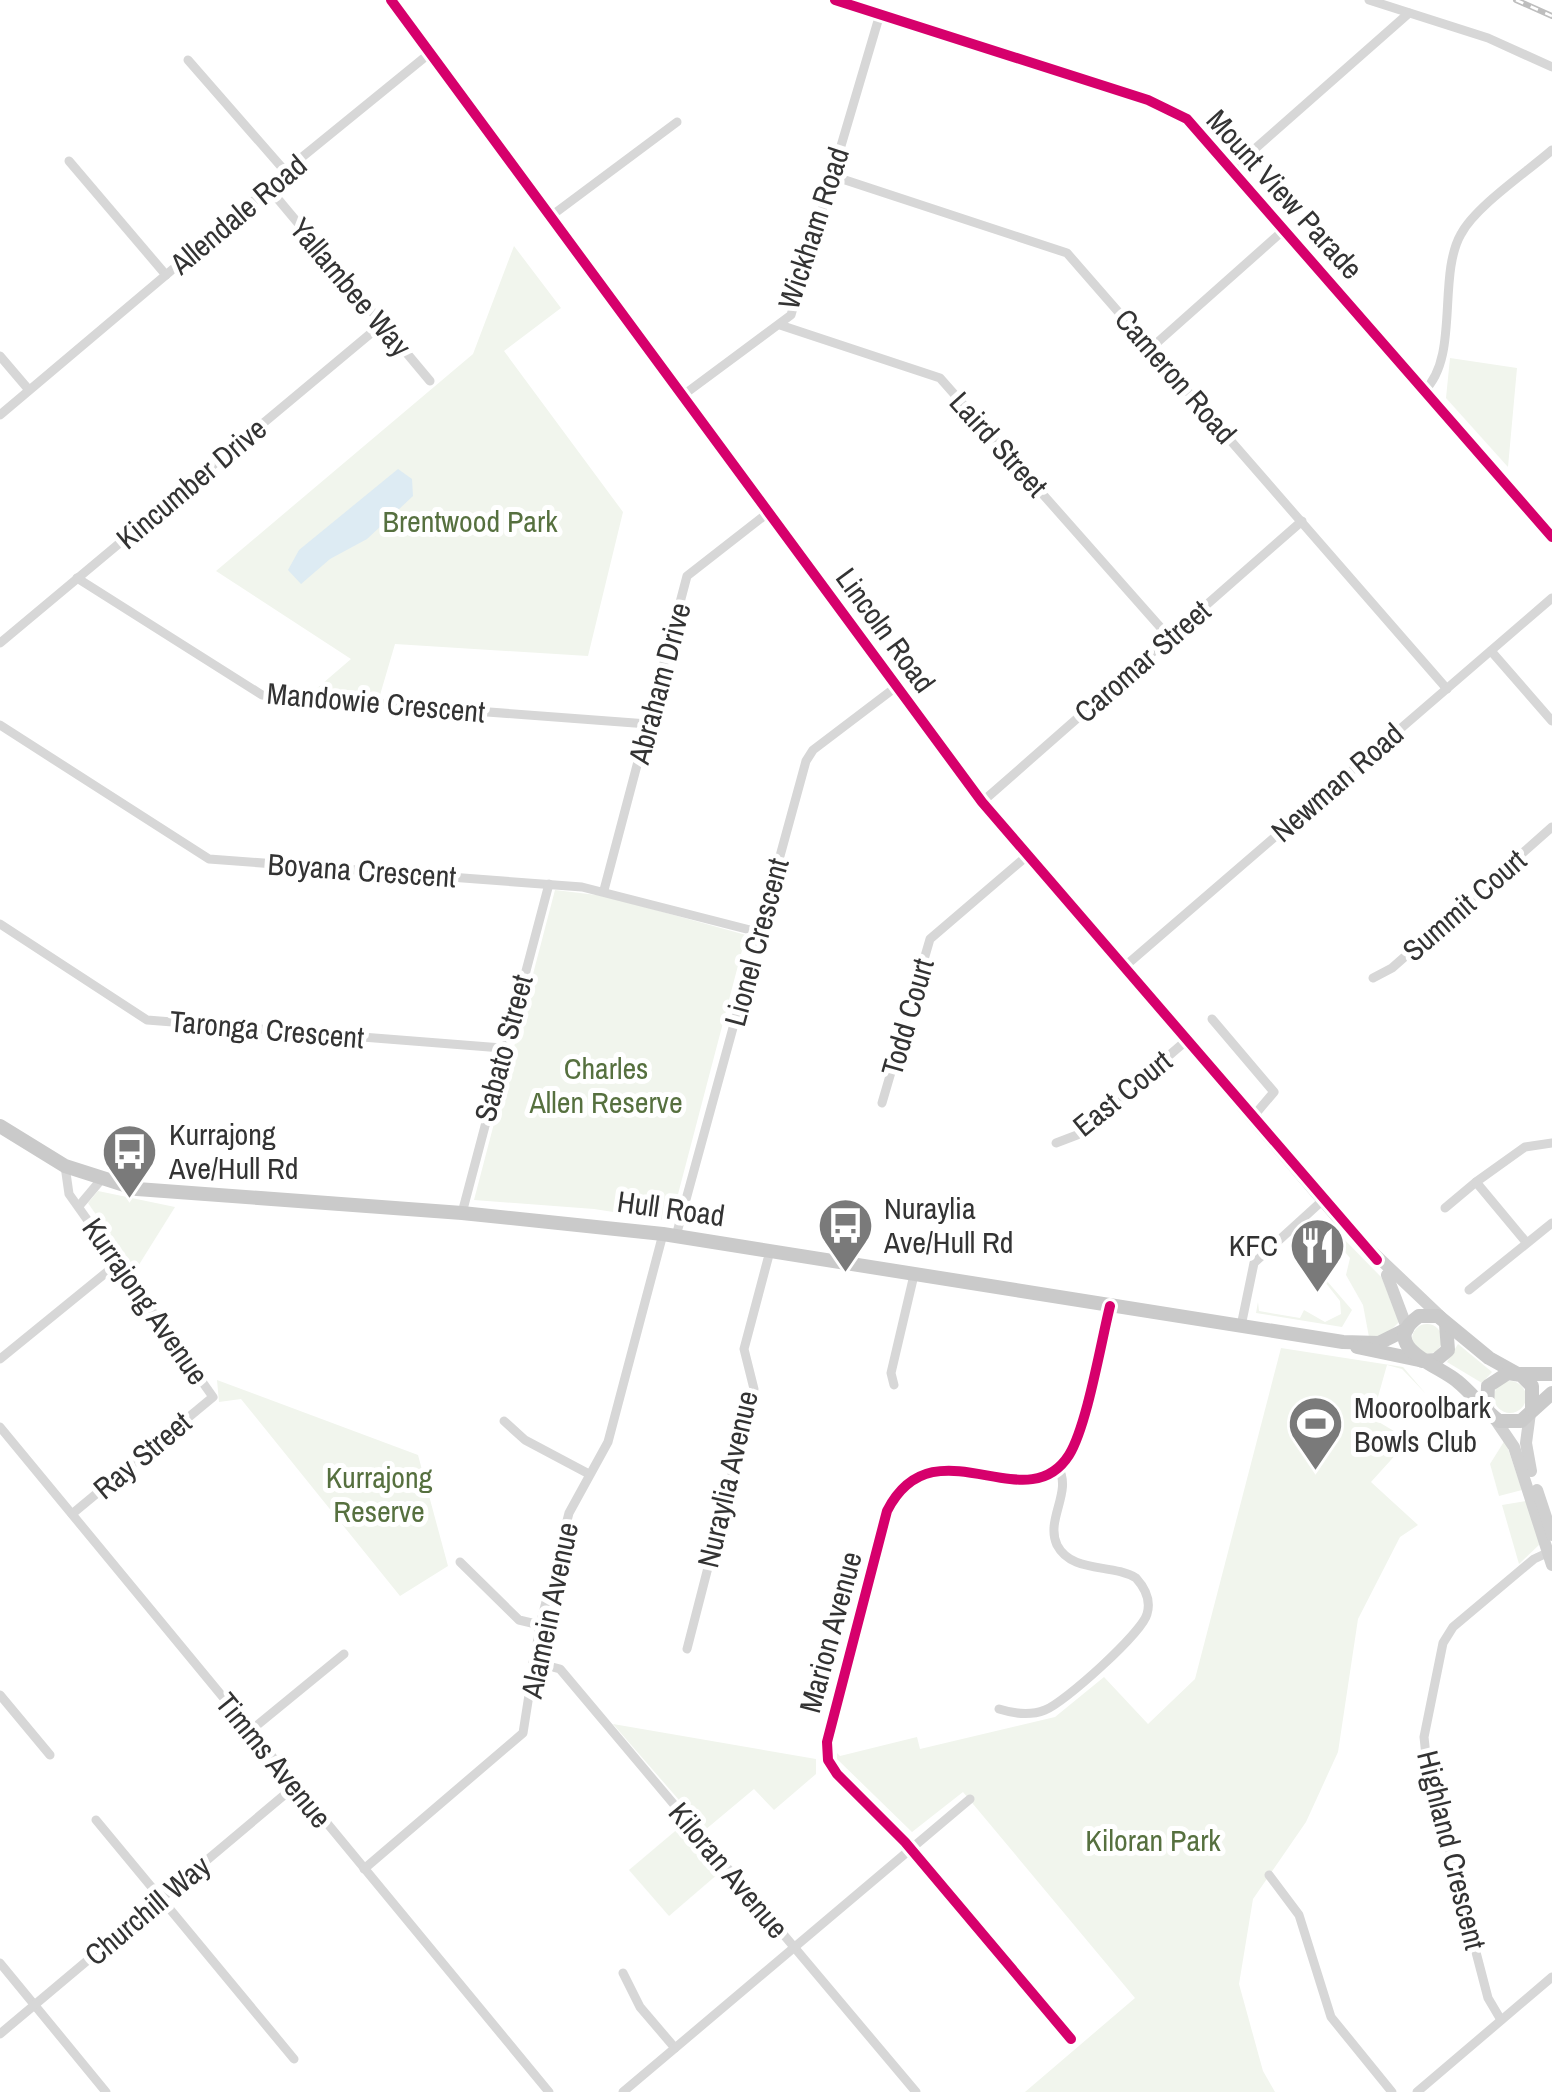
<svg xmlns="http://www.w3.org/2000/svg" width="1552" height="2092" font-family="'Archivo Narrow',sans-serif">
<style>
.green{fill:#f1f5ed}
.water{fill:#ddebf3}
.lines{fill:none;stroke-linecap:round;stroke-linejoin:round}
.street{stroke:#d7d7d7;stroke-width:9}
.secondary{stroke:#d0d0d0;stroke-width:12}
.primary{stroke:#cacaca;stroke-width:14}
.rail-casing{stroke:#bebebe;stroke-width:6}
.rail{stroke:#fff;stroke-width:2.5;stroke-dasharray:8;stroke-linecap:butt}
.cycleway-casing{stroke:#fff;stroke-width:16}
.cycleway{stroke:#d6006c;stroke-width:10}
.labels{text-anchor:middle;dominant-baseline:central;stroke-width:10;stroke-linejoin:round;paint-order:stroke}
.street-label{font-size:30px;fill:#333;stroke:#fff}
.park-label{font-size:30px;fill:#56703f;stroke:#fff}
.poi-label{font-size:30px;fill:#333;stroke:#fff;text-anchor:start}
</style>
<rect width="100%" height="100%" fill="#fff"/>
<g class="green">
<path d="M514 246 561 308 504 351 623 512 588 656 395 644 380 695 315 690 351 659 216 571 473 354Z"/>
<path d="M1450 358 1517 368 1508 467 1446 398Z"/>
<path d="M555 890 605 896 746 935 671 1221 594 1209 474 1200Z"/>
<path d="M98 1191 175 1207 135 1271 88 1203Z"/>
<path d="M1336 1231 1382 1278 1399 1322 1384 1337H1369L1363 1305 1346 1275 1350 1258 1331 1235Z"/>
<path d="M1295 1244 1352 1310 1342 1327 1256 1313 1258 1302 1259 1311 1300 1318 1304 1310 1325 1322 1341 1314 1340 1301Z"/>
<circle cx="1427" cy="1339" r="15"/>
<path d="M1458 1344 1492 1372 1482 1383 1447 1362Z"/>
<path d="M1281 1348 1403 1367 1426 1394 1402 1369 1387 1365 1372 1418 1409 1440 1371 1482 1418 1525 1400 1537 1358 1619 1338 1752 1306 1822 1253 1899 1239 1984 1263 2071 1275 2092H1025L1135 1998 963 1792 912 1832 837 1759V1753L840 1756 917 1737 920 1749 1055 1717 1104 1677 1148 1724 1195 1679Z"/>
<path d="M217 1380 418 1455 448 1566 400 1596 241 1399 219 1402Z"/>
<circle cx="1510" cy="1397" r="16"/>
<path d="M1505 1440 1522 1490 1499 1496 1490 1464Z"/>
<path d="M1526 1501 1540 1544 1519 1564 1502 1505Z"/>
<path d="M613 1724 816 1759V1774L774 1810 754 1789 705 1830Z"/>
<path d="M680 1827 719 1873 669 1916 629 1870Z"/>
</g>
<path class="water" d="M398 469 412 479 413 496 367 539 330 559 301 584 288 570 299 550Z"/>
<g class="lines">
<g class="street">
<path d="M835 0 1148 100 1187 119 1552 537"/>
<path d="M1369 0 1488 38 1552 67"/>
<path d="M188 60 285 171"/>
<path d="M69 161 166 275"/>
<path d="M1232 169 1409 13"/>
<path d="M830 175 1067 253 1447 689"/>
<path d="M272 192 430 381"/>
<path d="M551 216 677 122"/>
<path d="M780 325 940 378 1169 637"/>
<path d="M1151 348 1285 229"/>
<path d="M0 356 29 390"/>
<path d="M1424 391C1460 357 1437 276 1461 234 1476 206 1527 172 1552 150"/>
<path d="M682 396 791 315 880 14"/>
<path d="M0 415 256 199 272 192 285 171 430 53"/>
<path d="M77 578 262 695 648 724"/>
<path d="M0 643 382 324"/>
<path d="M1491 651 1552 721"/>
<path d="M0 725 209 859 582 887 758 932"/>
<path d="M982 802 1302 521"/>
<path d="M604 890 687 576 769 512"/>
<path d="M0 924 147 1020 502 1048"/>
<path d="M1124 967 1552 598"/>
<path d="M1373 978 1392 968 1552 827"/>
<path d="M1212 1019 1274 1092 1252 1118"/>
<path d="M882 1103 930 939 1027 856"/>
<path d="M1056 1143 1077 1135 1187 1040"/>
<path d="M65 1166 69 1194 213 1397 72 1514"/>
<path d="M79 1206 100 1181"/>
<path d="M1445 1208 1476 1182"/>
<path d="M462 1213 549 884"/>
<path d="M676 1236 806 761 813 750 896 687"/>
<path d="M1526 1242 1476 1182 1525 1147 1552 1143"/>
<path d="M1469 1290 1552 1223"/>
<path d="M1241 1326 1254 1263 1322 1201"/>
<path d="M0 1359 118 1263"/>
<path d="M894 1385 891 1373 914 1275"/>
<path d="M504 1421 525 1440 589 1474"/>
<path d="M0 1427 549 2092"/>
<path d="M460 1562 519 1620 540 1625"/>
<path d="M687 1649 754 1389 744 1349 770 1251"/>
<path d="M533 1662 560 1669 916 2092"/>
<path d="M0 1695 50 1755"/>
<path d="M999 1709C1015 1714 1030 1716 1045 1710 1064 1703 1142 1633 1147 1614 1151 1601 1145 1588 1136 1578 1112 1563 1072 1574 1057 1545 1045 1519 1073 1492 1058 1467"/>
<path d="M250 1731 344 1654"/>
<path d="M96 1820 294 2059"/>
<path d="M364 1869 523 1733 540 1625 569 1513 608 1442 663 1234"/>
<path d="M1269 1875 1299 1915 1331 2017 1392 2092"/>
<path d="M0 1963 106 2092"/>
<path d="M623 1973 640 2007 675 2048"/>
<path d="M1501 2020 1488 1998 1427 1765 1424 1737 1443 1643 1453 1627 1534 1559 1547 1553"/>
<path d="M0 2034 295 1786"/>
<path d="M1071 2039 905 1842 837 1774 828 1760 827 1742 887 1511C934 1419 1026 1523 1069 1455 1087 1426 1101 1342 1110 1306"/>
<path d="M623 2092 970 1799"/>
<path d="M1417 2092 1552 1977"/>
</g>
<g class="secondary">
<path d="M391 0 982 802 1342 1223 1441 1317"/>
<path d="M1387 1275 1407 1328"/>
<path d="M1530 1413 1526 1443 1531 1471"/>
<path d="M1495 1419 1514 1447 1552 1565"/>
<path d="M1537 1490 1552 1535"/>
</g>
<g class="primary">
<path d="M0 1126 65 1166 137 1189 462 1213 663 1234 1343 1342 1379 1343 1407 1329"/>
<path d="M1357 1347 1419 1360"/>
<path d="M1422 1361 1436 1360 1448 1350 1446 1324"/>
<path d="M1516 1373 1489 1358 1438 1316H1419C1377 1346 1438 1365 1457 1381 1472 1393 1483 1409 1499 1421H1521L1552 1393"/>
<path d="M1519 1374H1552"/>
<path d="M1487 1409 1488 1386 1508 1373 1521 1375 1532 1386V1410"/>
</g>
<defs>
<path id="rail" d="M1516 0 1552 16"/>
</defs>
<use href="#rail" class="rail-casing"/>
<use href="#rail" class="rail"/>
<defs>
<g id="cycleway">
<path d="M391 0 982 802 1377 1260"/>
<path d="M835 0 1148 100 1187 119 1552 537"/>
<path d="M1071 2039 905 1842 837 1774 828 1760 827 1742 887 1511C934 1419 1026 1523 1069 1455 1087 1426 1101 1342 1110 1306"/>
</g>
</defs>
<use href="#cycleway" class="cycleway-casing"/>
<use href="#cycleway" class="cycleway"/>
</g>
<defs>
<symbol id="bus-pin" viewBox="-11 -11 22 30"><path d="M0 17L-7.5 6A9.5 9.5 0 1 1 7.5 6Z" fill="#7a7a7a" stroke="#fff"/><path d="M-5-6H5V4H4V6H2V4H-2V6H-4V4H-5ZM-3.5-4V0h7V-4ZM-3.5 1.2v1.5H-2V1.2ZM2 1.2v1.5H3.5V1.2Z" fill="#fff"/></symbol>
<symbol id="restaurant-pin" viewBox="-11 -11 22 30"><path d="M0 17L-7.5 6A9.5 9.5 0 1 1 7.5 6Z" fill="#7a7a7a" stroke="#fff"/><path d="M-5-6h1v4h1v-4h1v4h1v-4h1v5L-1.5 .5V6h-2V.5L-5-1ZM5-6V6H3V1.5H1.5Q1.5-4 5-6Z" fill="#fff"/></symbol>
<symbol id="stadium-pin" viewBox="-11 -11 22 30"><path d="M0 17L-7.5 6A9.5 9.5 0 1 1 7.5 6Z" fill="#7a7a7a" stroke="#fff"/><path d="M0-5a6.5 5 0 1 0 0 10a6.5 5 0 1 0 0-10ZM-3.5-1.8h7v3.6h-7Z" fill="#fff"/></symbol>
</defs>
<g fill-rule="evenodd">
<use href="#bus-pin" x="98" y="1120" width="63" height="86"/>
<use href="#bus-pin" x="814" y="1194" width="63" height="86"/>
<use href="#restaurant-pin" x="1286" y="1214" width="63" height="86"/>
<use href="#stadium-pin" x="1284" y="1392" width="63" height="86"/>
</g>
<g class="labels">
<g class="street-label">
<text transform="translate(1285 194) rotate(48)">Mount View Parade</text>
<text transform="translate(238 214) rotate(-40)">Allendale Road</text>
<text transform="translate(813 228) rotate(-72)">Wickham Road</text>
<text transform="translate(351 287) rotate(50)">Yallambee Way</text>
<text transform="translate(1176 376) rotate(49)">Cameron Road</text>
<text transform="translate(999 444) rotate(48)">Laird Street</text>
<text transform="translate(191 483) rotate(-40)">Kincumber Drive</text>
<text transform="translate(886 630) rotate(54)">Lincoln Road</text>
<text transform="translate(1142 661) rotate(-41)">Caromar Street</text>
<text transform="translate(659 683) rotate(-75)">Abraham Drive</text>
<text transform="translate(376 702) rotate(5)">Mandowie Crescent</text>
<text transform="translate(1337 782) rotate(-41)">Newman Road</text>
<text transform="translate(362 870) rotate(4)">Boyana Crescent</text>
<text transform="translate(1464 905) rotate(-41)">Summit Court</text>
<text transform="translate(756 942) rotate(-75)">Lionel Crescent</text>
<text transform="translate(907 1017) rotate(-74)">Todd Court</text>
<text transform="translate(267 1029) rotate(5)">Taronga Crescent</text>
<text transform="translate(503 1048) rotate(-75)">Sabato Street</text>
<text transform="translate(1122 1093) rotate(-39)">East Court</text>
<text transform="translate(671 1208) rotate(8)">Hull Road</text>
<text transform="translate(146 1301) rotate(55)">Kurrajong Avenue</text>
<text transform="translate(142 1455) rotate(-40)">Ray Street</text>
<text transform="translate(727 1479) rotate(-77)">Nuraylia Avenue</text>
<text transform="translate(549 1610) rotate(-78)">Alamein Avenue</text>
<text transform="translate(830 1632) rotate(-75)">Marion Avenue</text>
<text transform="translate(274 1760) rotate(51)">Timms Avenue</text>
<text transform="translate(1452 1850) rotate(76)">Highland Crescent</text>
<text transform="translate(729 1870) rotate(50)">Kiloran Avenue</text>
<text transform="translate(147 1910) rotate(-40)">Churchill Way</text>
</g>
<g class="park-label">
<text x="470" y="521">Brentwood Park</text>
<text x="606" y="1068">Charles<tspan x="606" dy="34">Allen Reserve</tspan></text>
<text x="379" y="1477">Kurrajong<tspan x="379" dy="34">Reserve</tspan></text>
<text x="1153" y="1840">Kiloran Park</text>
</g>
<g class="poi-label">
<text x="169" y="1134">Kurrajong<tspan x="169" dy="34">Ave/Hull Rd</tspan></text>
<text x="884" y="1208">Nuraylia<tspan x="884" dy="34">Ave/Hull Rd</tspan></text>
<text x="1278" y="1245" text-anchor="end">KFC</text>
<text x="1354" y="1407">Mooroolbark<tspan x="1354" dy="34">Bowls Club</tspan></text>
</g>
</g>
</svg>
